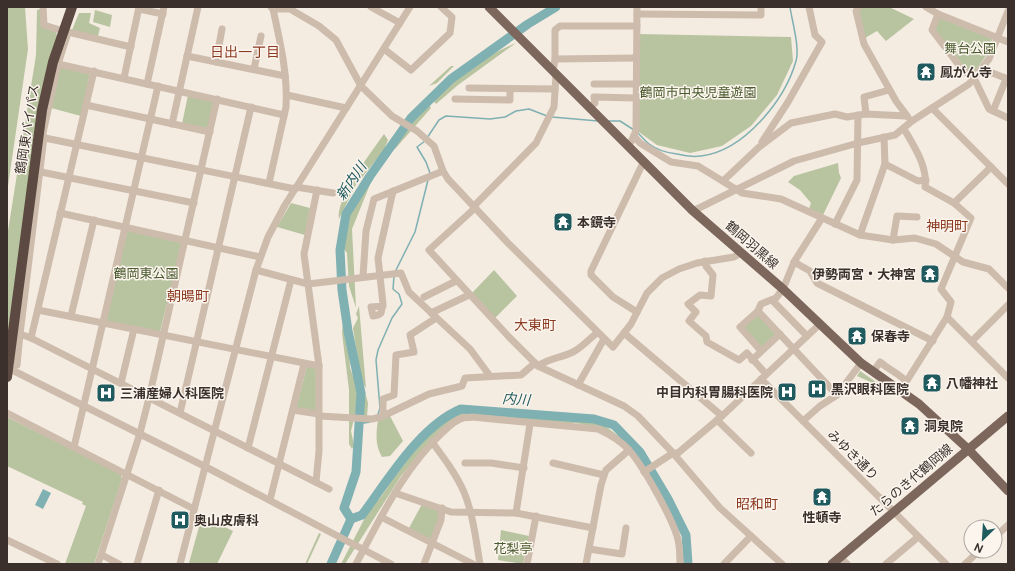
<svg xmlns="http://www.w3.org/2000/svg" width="1015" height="571" font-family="'Public Sans','Noto Sans JP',sans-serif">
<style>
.green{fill:#b8c4a0}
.water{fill:#7fb0b2}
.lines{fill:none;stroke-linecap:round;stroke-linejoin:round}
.stream{stroke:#7fb0b2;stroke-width:1.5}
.river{stroke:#7fb0b2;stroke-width:9}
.minor{stroke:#cdbbac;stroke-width:7}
.major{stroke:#7d675c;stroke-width:9}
.highway{stroke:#5c4a42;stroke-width:10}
.labels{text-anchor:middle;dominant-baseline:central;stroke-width:3;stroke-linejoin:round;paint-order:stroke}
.park-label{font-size:13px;fill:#4a5a2e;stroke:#fbf5ee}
.poi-label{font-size:13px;font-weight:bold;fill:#3b302b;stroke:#fbf5ee;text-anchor:start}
.street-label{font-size:13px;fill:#3b302b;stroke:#fbf5ee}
.neighbourhood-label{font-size:14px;fill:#8c3b22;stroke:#fbf5ee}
.water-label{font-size:14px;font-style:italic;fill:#1f5a5e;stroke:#fbf5ee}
</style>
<rect width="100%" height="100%" fill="#f4ebe1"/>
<g class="green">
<path d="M7 7H25L28 49 7 193Z"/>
<path d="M863 7H889L914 19 886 41 877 31 865 38 858 12Z"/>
<path d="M41 9 42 26 56 31 57 36 7 353V237L36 55 37 10Z"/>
<path d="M95 10 112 15 110 27 93 22Z"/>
<path d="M79 13H91L89 23 100 28 98 36 72 30Z"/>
<path d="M939 18H942L991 38 992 40 988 53 973 74H970L935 30Z"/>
<path d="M639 34 791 37 793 61 777 95 751 126 722 146 690 153 657 145 639 132Z"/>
<path d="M516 43 458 85 436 104 433 100C458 76 484 56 516 43Z"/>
<path d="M451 66H454L437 83 429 86Z"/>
<path d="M60 67 90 73 81 116 51 108Z"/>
<path d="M188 95 214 101 208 129 182 124Z"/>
<path d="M428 104 431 108 395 149 392 148 415 115Z"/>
<path d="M384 134 388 140 384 150 355 186 339 219C335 199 372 151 384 134Z"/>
<path d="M838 163 839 173 841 178 823 215 809 209 811 203 800 190 788 182 794 176Z"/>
<path d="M373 177 352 229 356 308 349 286 347 253 343 248 347 216 360 194Z"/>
<path d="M291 203 310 208 305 235 277 227Z"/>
<path d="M126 230 182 243 160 332 106 321Z"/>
<path d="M494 270 517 296 495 318 471 294Z"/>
<path d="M359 306 366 388 361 381 353 328 358 318 356 314Z"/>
<path d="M758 313 778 334 762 350 741 328Z"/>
<path d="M343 321 349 343 350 368 356 384 359 398 351 431 354 445 352 449 349 444V390L342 333Z"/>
<path d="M307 366 314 367 317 371V413L296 409Z"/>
<path d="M860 371 888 390 857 376Z"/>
<path d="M365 392 368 403 367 417H362V398Z"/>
<path d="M477 411 526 418 585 420 601 423 628 443 645 467 626 444 599 428 576 423H549L469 414 456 418 425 447 401 476 345 564H341L371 506C380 501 386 489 392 480 407 461 427 433 447 419 456 413 467 412 477 411Z"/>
<path d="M390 416 403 441 390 456 382 457C375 445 376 434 378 420Z"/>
<path d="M7 417 121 474 122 479 94 564H65L86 506 82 504 83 502 7 466Z"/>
<path d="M422 504 441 510 432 543 408 530Z"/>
<path d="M202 516 233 531 217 564 189 563Z"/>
<path d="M501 530 529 536 523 564 498 560Z"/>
<path d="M319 533 321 534 307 564H305Z"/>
</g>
<path class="water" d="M43 489 51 493 43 509 35 505Z"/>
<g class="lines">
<g class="stream">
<path d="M552 117 598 121"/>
<path d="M608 121H620L634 130"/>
<path d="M638 133C642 137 645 141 649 144 657 150 668 153 677 154 685 156 694 157 701 156 744 151 785 100 796 61 800 48 792 21 790 7"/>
<path d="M427 138 439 120 446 116 490 119 505 117 516 111 529 109 547 116"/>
<path d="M425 141 417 147 426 162 430 173"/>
<path d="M396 270 415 232 428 180"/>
<path d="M378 414 380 408 376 360 378 350 392 318 402 304 399 294 393 289 394 276"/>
<path d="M358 424 370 422"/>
</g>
<g class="river">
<path d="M351 519 344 508 356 472 361 393 348 331 342 290 340 250 346 214 370 176 411 118 451 79 528 24 556 7"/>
<path d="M331 564 351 519 362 515C388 480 420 426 461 409L594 419 614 425 640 452 668 499 686 535 688 564"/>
</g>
<g class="minor">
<path d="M43 7 44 25 63 31"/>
<path d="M371 7 400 23"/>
<path d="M859 7 856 11 864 44 896 101 908 117"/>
<path d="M926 7 938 14 1008 42"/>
<path d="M139 9 163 14"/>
<path d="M273 9H290L319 26 336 40 361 86 392 116 417 131 434 146 443 171 448 179 508 243 613 347 631 324 647 293 662 278 679 269 697 263 734 257 741 253"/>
<path d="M637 14 761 15V7"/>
<path d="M938 14 932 30 961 68 976 82 989 109 1008 118"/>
<path d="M68 32 131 47"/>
<path d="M384 49 411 70 450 33 452 17 441 7"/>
<path d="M187 56 285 76"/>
<path d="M555 59 636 58"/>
<path d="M216 62 222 29"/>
<path d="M58 64 284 115"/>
<path d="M254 69 261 36"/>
<path d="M982 69 1008 79"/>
<path d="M553 71 555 59V30L560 26H637"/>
<path d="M124 78 139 7"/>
<path d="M147 84 164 7"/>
<path d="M594 84H636"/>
<path d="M469 88 555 89"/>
<path d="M287 95 346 108"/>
<path d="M455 99 510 100V89"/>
<path d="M86 105 210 132"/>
<path d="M589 107 595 103 594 97 636 98"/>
<path d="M932 108 1008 184"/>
<path d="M993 111 1006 79"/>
<path d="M866 114 864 97 889 90"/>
<path d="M172 124 198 7"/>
<path d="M43 133 58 64 67 36"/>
<path d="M634 136 640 143 671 162 698 166 742 193 781 199 860 235 893 240 915 238 936 244 963 262 989 269 1008 288"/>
<path d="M40 137 295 189"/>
<path d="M44 137 20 334 31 338 329 489"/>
<path d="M884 137 885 164"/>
<path d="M762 142 788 102 822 42 815 35 809 7"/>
<path d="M627 145 631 142 636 131 637 7"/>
<path d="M41 172 194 203"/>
<path d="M723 181 758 148 791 123 835 114 847 117 866 114 906 116"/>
<path d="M269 183 286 107C288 74 280 42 273 9L271 7"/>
<path d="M296 187 333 193"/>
<path d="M954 203 991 167"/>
<path d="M474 206 536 143 554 107 556 75"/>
<path d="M475 208 429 250 509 337 538 366 624 406 638 416 673 453 720 508 782 564"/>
<path d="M693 211 794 161 858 143 895 135 912 121 969 84 989 59 1008 11"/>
<path d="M60 213 260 257"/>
<path d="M835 224 857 180 858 115"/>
<path d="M860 235 885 164 918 181 926 180"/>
<path d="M893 240 897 216 917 217"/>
<path d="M705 261 706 266 713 275 711 296 700 295 688 304 696 312 689 321 706 336 707 342 739 360 747 353 766 374"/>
<path d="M794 262 810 271 817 283 933 341"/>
<path d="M256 270 308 284 401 273 409 292 470 349 490 376"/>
<path d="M363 277 366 231 374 199 443 171"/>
<path d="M424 297 456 281"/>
<path d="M772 300 807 336"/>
<path d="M383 306 371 307 373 316 378 315 381 313 383 304 378 258 393 191"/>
<path d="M38 310 319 366"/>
<path d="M758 311 837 395"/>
<path d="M637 312 613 297 591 275V271L644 161"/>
<path d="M431 313 469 295"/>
<path d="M71 316 94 220"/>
<path d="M947 317 1008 378"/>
<path d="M624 333 722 416"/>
<path d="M31 338 94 71"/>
<path d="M972 341 1008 305"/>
<path d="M761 351 740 327 758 311 761 304 776 298 783 289 794 262 822 218"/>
<path d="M752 360 780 334"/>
<path d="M17 365 20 334"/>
<path d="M538 366C549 358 561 358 573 352 581 348 589 339 597 333"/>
<path d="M8 368 206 467 391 564"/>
<path d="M873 372 880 362C888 369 898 373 906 381"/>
<path d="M761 379 946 564"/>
<path d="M121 383 134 329"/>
<path d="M578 385 604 339"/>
<path d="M901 390 947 317 951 302 941 289 971 218 954 203 925 187C928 167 914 146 904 129"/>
<path d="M293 410 319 414"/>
<path d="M7 413 194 509"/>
<path d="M180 413 251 107"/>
<path d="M383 415V399L394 395 396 355 414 352 410 335 436 318"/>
<path d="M319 416 372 419 381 417 429 394 462 386 465 378 521 375 535 363"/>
<path d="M717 420 751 453"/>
<path d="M803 421 820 406 837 395 861 363"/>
<path d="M432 442C444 458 456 474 464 492 473 514 476 540 480 564"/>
<path d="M74 447 158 86"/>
<path d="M248 448 291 280"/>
<path d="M465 463H491L524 468"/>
<path d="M553 463 604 475"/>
<path d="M644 472 673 453H678L722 416 820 324"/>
<path d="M316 482 319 451V366L304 254 317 190"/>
<path d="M395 493 451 512 516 513 593 528"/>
<path d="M270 500 304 364"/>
<path d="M516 513 530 424"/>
<path d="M381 517 473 564"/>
<path d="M995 537 1008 525"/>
<path d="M7 540 57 564"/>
<path d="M589 549 622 554 626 528"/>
<path d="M102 555 119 564"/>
<path d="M840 557 847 564"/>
<path d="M98 564 140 433 149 398 217 99"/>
<path d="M137 564 159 490"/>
<path d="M180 564 256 270 268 237 285 205 410 7"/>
<path d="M356 564C381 517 404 468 443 432 449 426 455 420 463 418 466 417 470 418 472 417L598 429C609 434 620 440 629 450 643 466 671 516 677 536 680 545 680 555 680 564"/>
<path d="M424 564 441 520 442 508"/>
<path d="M527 564 536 516"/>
<path d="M586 564 601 485 606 470 629 450"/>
<path d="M724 564 751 536"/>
<path d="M886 564 918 537"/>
<path d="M965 564 979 551"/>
</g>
<g class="major">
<path d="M489 7 692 210 783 289 861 363 919 404 968 449 1008 491"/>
<path d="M832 564 1008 416"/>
</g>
<path class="highway" d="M7 377 42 110 53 62 72 7"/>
</g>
<defs>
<symbol id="temple-square" viewBox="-11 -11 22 22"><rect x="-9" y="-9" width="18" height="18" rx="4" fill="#1f5a5e" stroke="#fbf5ee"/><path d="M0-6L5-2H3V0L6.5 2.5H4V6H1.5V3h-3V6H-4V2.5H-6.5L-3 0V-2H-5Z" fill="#fff"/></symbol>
<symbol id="hospital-square" viewBox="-11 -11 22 22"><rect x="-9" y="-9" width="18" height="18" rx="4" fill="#1f5a5e" stroke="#fbf5ee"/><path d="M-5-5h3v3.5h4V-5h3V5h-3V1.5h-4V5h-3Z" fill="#fff"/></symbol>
</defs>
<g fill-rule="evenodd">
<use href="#temple-square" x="915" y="61" width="22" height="22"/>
<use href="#temple-square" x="552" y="211" width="22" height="22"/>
<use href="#temple-square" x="919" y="263" width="22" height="22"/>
<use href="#temple-square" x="846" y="325" width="22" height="22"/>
<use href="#temple-square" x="921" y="372" width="22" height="22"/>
<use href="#hospital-square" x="806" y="378" width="22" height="22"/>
<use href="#hospital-square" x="776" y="381" width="22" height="22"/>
<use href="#hospital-square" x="95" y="382" width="22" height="22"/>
<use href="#temple-square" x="899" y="415" width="22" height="22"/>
<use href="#temple-square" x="811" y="486" width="22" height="22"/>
<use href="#hospital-square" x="169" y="509" width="22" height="22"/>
</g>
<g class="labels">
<g class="park-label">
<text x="970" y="48">舞台公園</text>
<text x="698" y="92">鶴岡市中央児童遊園</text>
<text x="146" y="273">鶴岡東公園</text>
<text x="513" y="548">花梨亭</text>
</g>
<g class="poi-label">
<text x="940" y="72">鳳がん寺</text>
<text x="577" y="222">本鏡寺</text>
<text x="916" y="274" text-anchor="end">伊勢両宮・大神宮</text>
<text x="871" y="336">保春寺</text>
<text x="946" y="383">八幡神社</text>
<text x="831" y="389">黒沢眼科医院</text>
<text x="773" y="392" text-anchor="end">中目内科胃腸科医院</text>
<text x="120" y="393">三浦産婦人科医院</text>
<text x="924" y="426">洞泉院</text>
<text x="822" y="517" text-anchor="middle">性頓寺</text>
<text x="194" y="520">奥山皮膚科</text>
</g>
<g class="street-label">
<text transform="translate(27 129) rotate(-81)">鶴岡東バイパス</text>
<text transform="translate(752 245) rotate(41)">鶴岡羽黒線</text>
<text transform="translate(853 455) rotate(45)">みゆき通り</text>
<text transform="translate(911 480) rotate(-40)">たらのき代鶴岡線</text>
</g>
<g class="neighbourhood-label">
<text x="245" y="52">日出一丁目</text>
<text x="947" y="226">神明町</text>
<text x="188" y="296">朝暘町</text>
<text x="535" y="325">大東町</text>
<text x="757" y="504">昭和町</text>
</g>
<g class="water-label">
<text transform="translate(351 181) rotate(-56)">新内川</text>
<text transform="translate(516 399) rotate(4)">内川</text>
</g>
</g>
<rect width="1015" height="571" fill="none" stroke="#3b302b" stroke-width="16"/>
<g transform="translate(983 539) rotate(205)"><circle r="19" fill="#fbf5ee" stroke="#aea6a0"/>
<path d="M0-3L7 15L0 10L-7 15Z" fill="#1f5a5e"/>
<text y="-6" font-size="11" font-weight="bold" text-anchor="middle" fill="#3b302b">N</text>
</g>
</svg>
